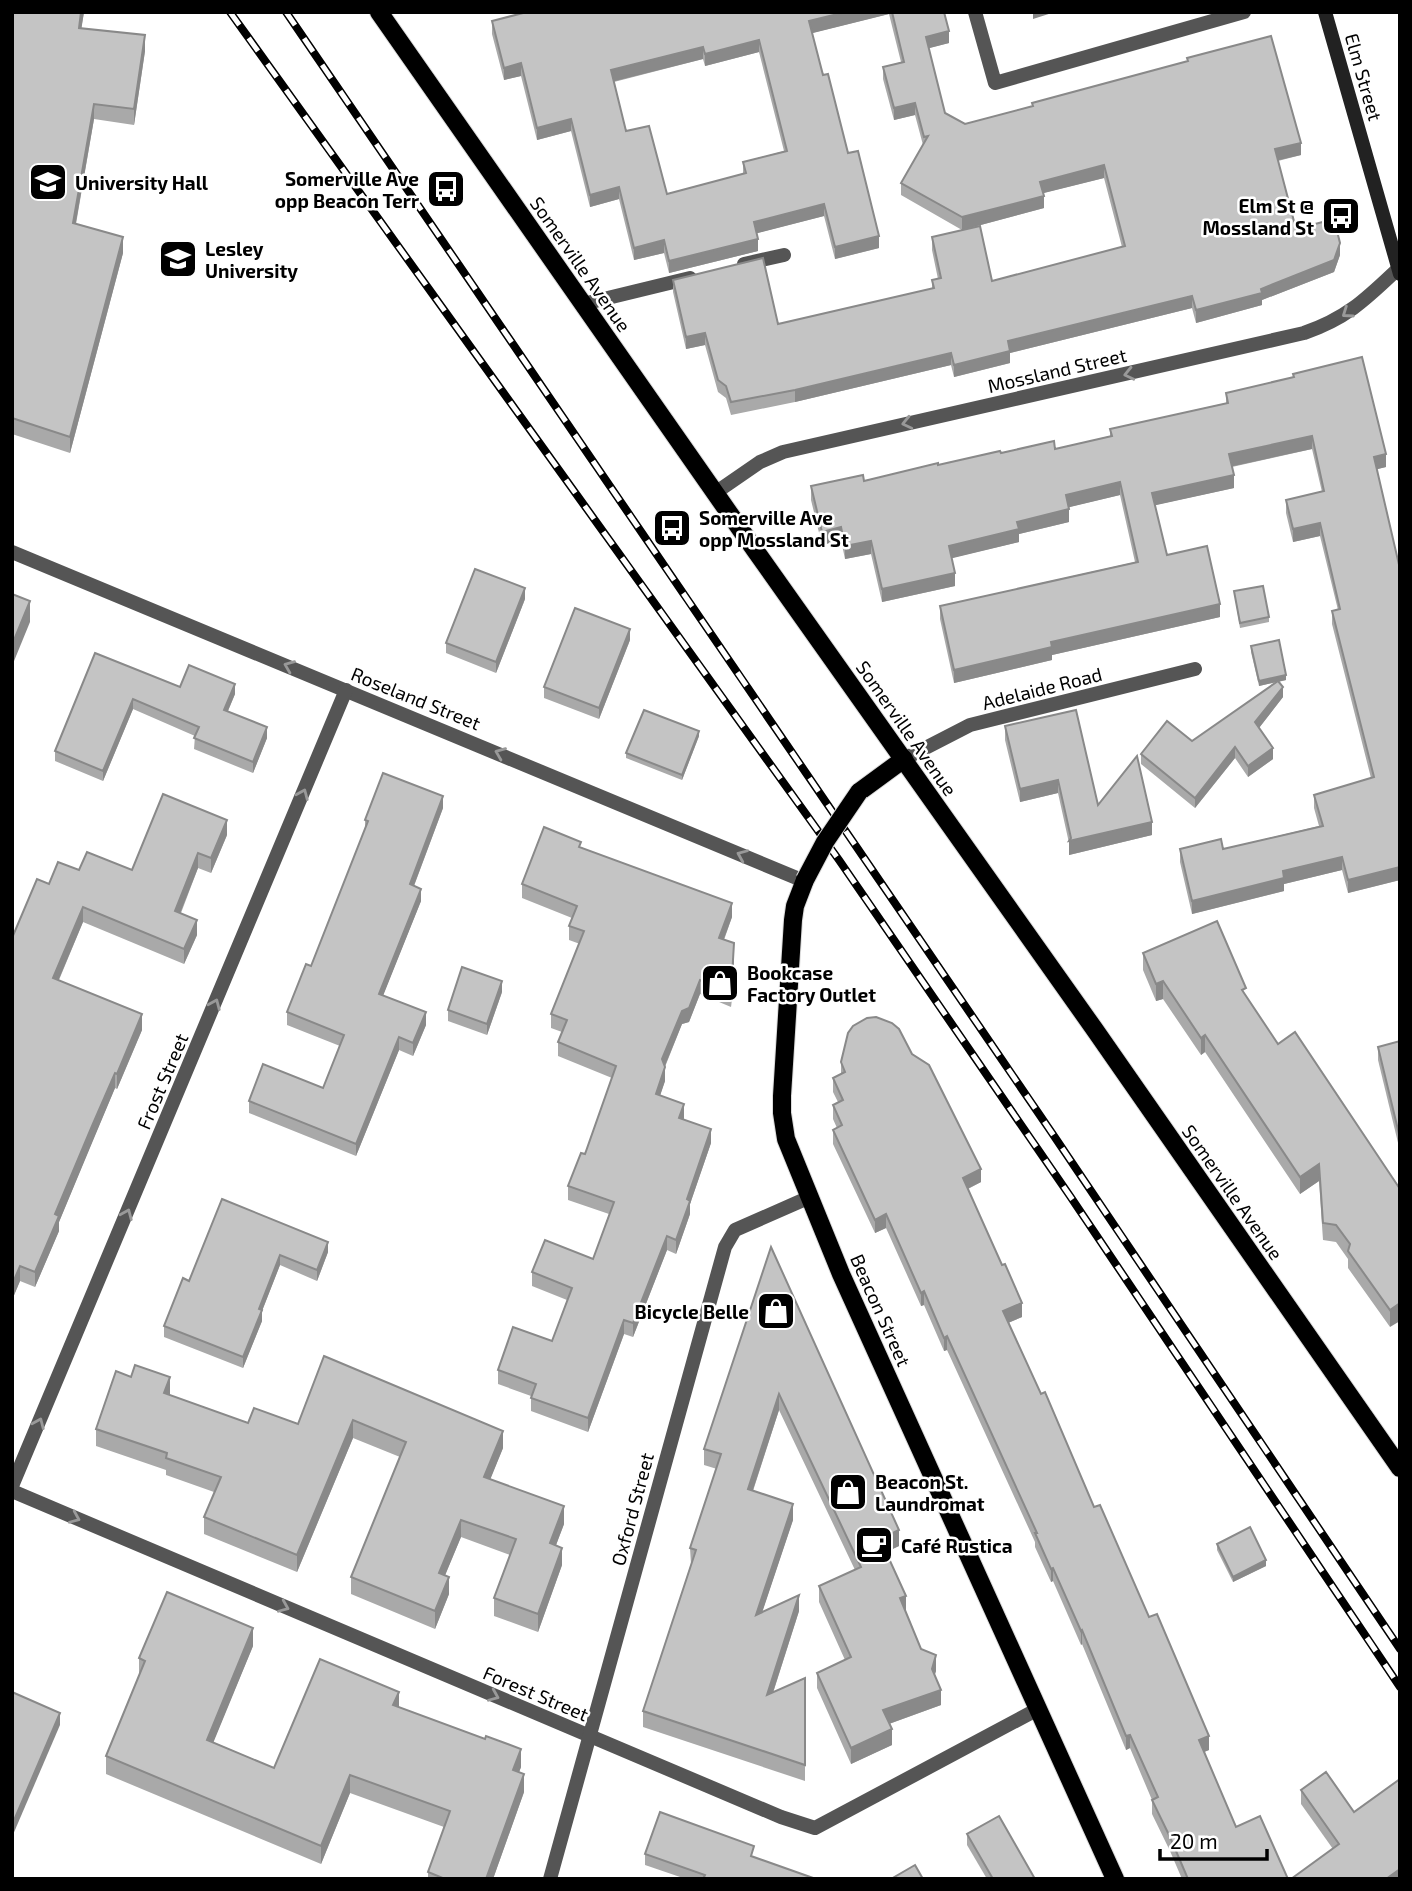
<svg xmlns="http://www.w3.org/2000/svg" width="1412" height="1891" font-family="'Exo 2',sans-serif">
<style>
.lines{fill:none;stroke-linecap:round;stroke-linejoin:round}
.primary-casing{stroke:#dbdbdb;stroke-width:20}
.minor{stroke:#555;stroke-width:14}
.tertiary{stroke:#555;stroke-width:14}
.secondary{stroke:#222;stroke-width:14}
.primary{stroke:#000;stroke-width:18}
.rail-casing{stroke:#000;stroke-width:8}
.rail{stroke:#fff;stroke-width:5;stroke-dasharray:16;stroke-linecap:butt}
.primary-bridge-casing{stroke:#dbdbdb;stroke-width:20;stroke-linecap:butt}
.primary-bridge{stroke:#000;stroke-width:18}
.wall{fill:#a9a9a9;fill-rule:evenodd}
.shaded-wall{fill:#898989}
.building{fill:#c4c4c4;stroke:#898989;stroke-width:2;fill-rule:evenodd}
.oneway{stroke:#999}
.labels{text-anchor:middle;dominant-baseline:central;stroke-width:5;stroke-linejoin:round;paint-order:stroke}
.street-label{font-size:19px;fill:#000;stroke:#fff}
.poi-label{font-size:19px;font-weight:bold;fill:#000;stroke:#fff;text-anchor:start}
</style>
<rect width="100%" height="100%" fill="#fff"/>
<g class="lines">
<defs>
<g id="primary">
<path d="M379 12 755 550 1095 1030 1400 1468"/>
<path d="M859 792 904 759"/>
<path d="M805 880 795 906 793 920 782 1096V1113L786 1139 841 1274 1115 1879"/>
</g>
</defs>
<use href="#primary" class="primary-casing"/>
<g class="minor">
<path d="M975 12 995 83 1244 12"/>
<path d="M744 264 784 255"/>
<path d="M583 304 690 278"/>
<path d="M12 552 804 881"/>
<path d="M904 759 970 725 1195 669"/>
<path d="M12 1486 346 690"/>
<path d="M12 1491 781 1817 815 1828 1038 1709"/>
</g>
<g class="tertiary">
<path d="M715 493 760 462 783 452 1304 333C1348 318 1367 298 1400 267"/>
<path d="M550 1879 725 1247 735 1230 810 1197"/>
</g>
<path class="secondary" d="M1325 12 1400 274"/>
<use href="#primary" class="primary"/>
<defs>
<g id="rail">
<path d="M230 12 839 860 1070 1196 1400 1687"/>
<path d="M286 12 1052 1133 1400 1649"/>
</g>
</defs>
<use href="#rail" class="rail-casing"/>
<use href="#rail" class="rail"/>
<defs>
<path id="primary-bridge" d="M805 880 825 842 859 792"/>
</defs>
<use href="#primary-bridge" class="primary-bridge-casing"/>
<use href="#primary-bridge" class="primary-bridge"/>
</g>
<g class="wall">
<path d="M12 12H84L81 29 145 51 134 125 94 119 76 224 123 253 70 453 12 434Z"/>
<path d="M527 12H944L949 43 929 48 945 113 965 124 1032 106V103L1187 61V58L1301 155 1278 161 1296 229 1340 255 1334 272 1262 300V305L1196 323 1192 308 1010 353V363L954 377 951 365 795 402 731 415 726 398 718 392 705 345 686 349 673 292V280L778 324 932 289V280L938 279 932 250V237L992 281 1122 247 1104 178 1043 193 1044 208 962 230 901 195V183L923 145 915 115 894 120 883 79V67L901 62 889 14 812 33 823 75 879 248 835 259 824 216 757 233 758 251 669 273 664 253 634 260 619 199 590 207 571 131 537 140 521 76 504 80 492 34V21ZM759 52 784 151 743 162V174L667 194 626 131 614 82 703 59 705 66Z"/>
<path d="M1293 374 1386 467 1377 469 1400 569V880L1348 893 1342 870 1284 884V891L1192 914 1180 862V849H1223L1319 826 1314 808V795L1371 778 1332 624V611L1338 610 1320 536 1293 542 1286 513V500L1322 492 1312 449 1232 467 1234 488 1155 505 1167 555 1220 617 1052 655V660L954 683 940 619V606L1135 562 1120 495 1069 507V522L1019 534V542L951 558 955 586 882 602 871 554 845 559 841 540 822 545 811 500V486L864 481 938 465 1001 453 1055 449 1110 436V429L1226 403V393L1293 377Z"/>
<path d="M1234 591 1269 617V622L1240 628Z"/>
<path d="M525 599 496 673 446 653V643Z"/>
<path d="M630 640 599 719 544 698V687Z"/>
<path d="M1251 646 1286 680 1278 682 1283 697 1259 728 1273 759 1248 777 1235 758 1195 808 1141 764V754L1192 741 1276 682 1259 686 1251 652Z"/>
<path d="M95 653 180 687 235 694 228 711 267 738 253 773 194 749 195 736 133 709 103 781 55 761V751Z"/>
<path d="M1005 726 1098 805 1152 835 1069 855V843L1058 793 1020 802 1005 740Z"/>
<path d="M699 736 682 780 626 758V753Z"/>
<path d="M443 808 414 886 421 901 383 995 426 1025 413 1056 399 1050 356 1156 249 1113V1101L323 1088 340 1046 287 1025V1012L311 966 365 830V820Z"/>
<path d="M227 835 211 873 198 868 181 913 197 935 184 964 83 922 59 980 142 1030 117 1089 115 1088 92 1142 59 1222V1231L35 1287 20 1281 12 1300 49 884 79 870H132Z"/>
<path d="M581 847 732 917 724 940 734 957 731 1007 700 994 689 1022 682 1024 665 1067V1081L660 1095 684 1118V1119L711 1143 690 1204V1214L676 1254 667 1250 633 1337 624 1334 588 1432 531 1411V1396L498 1384V1370L552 1341 567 1300 532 1286V1272L593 1259 609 1214 568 1200V1186L585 1154 612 1078 558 1056V1042L562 1032 551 1028V1014L580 944 569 940V926L572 918 522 898V884Z"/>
<path d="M1143 953 1246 996 1278 1044 1400 1189 1390 1327 1348 1268V1259L1336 1242 1323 1240 1319 1181 1300 1194 1205 1052 1201 1055 1163 999 1156 1001 1143 970Z"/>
<path d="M502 992 487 1035 448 1021V1010Z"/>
<path d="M1400 1041V1151L1378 1060V1047Z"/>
<path d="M841 1062 981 1182 968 1189 1022 1317 1008 1323 1094 1507 1149 1617 1209 1750 1204 1752 1236 1827 1288 1879H1182L1170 1851 1152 1814V1800L1130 1748 1126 1750 1082 1644 1081 1645 1053 1581 1051 1582 1035 1547V1542L947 1350 944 1351 924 1305 921 1306 886 1228 875 1233 833 1144V1130L837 1128 833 1119V1105L838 1102 833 1092V1078L841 1074Z"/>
<path d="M222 1199 328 1252 317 1281 280 1265 262 1311V1321L243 1368 164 1337V1326L189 1281Z"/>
<path d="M771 1247 899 1546 886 1552 905 1612 921 1649 936 1671 934 1675 941 1705 889 1724 892 1745 851 1764 817 1688V1673L845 1660 819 1602V1586L855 1570 779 1410 753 1491 793 1520 762 1612 799 1611 773 1693 805 1678V1781L643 1727V1711L691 1564 690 1548 717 1469 704 1465V1449Z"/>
<path d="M324 1356 503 1448 490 1479 564 1524 556 1545 562 1565 538 1632 494 1616V1598L510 1555 461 1537 445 1575 449 1594 435 1629 351 1594V1577L400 1457 353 1438 297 1572 204 1534V1517L214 1492 166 1475V1470L96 1446V1429L170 1395 248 1423 298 1424Z"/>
<path d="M1217 1544 1266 1566 1233 1582 1217 1550Z"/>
<path d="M253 1646 213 1742 274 1768 399 1708 521 1767 519 1772 524 1792 493 1879H428V1872L444 1827 350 1793 321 1864 106 1774V1756L139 1676V1658Z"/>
<path d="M1301 1790 1354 1812 1400 1879 1333 1849 1301 1804Z"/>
<path d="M967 1834 1035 1879H987L967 1845Z"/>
<path d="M645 1854 754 1857 816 1879H686L645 1865Z"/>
</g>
<g class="shaded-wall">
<path d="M81 12H84L79 44V28Z"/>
<path d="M846 12H889V14L809 34V21Z"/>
<path d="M1033 12H1055L1033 19Z"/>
<path d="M949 31V43L926 49V37Z"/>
<path d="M145 35V51L134 125V109Z"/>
<path d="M759 40V52L705 66V54Z"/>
<path d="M703 47V59L611 82V70Z"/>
<path d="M521 63V76L504 80V68Z"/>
<path d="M915 103V115L894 120V108Z"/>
<path d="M94 104V119L73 239V223Z"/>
<path d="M571 119V131L537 140V128Z"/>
<path d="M1301 143V155L1275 161V149Z"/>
<path d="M1104 165V178L1040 194V182Z"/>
<path d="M619 187V199L590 207V195Z"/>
<path d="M1044 196V208L962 230V217Z"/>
<path d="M824 204V216L754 234V222Z"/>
<path d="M879 236V248L835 259V247Z"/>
<path d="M123 237V253L70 453V437Z"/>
<path d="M758 239V251L669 273V261Z"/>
<path d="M664 240V253L634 260V248Z"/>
<path d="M1340 243V255L1334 272 1262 300V305L1196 323V310L1261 289Z"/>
<path d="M1192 296V308L1010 353V363L954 377V365L1008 341Z"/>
<path d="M705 333V345L686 349V337Z"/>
<path d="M951 353V365L795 402V390Z"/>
<path d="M1312 436V449L1229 467V454Z"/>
<path d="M1386 454V467L1374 470V457Z"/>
<path d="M1234 475V488L1152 506V493Z"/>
<path d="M1120 482V495L1066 508V495Z"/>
<path d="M1069 509V522L1019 534V542L949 559V546L1017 522Z"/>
<path d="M1320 523V536L1293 542V529Z"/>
<path d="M841 527V540L822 545V532Z"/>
<path d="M871 541V554L845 559V546Z"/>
<path d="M955 573V586L882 602V589Z"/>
<path d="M525 588V599L496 673V662Z"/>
<path d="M30 601V622L12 666V645Z"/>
<path d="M1220 604V617L1052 655V660L954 683V670L1051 642Z"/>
<path d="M630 629V640L599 719V708Z"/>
<path d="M1286 675V680L1259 686V681Z"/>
<path d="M235 684V694L224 720V710Z"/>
<path d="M1283 687V697L1255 733V722Z"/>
<path d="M133 699V709L103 781V771Z"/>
<path d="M267 727V738L253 773V762Z"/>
<path d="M699 731V736L682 780V775Z"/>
<path d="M1235 747V758L1195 808V798Z"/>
<path d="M1273 748V759L1248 777V766Z"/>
<path d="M1058 780V793L1020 802V789Z"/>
<path d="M443 796V808L410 896V884Z"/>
<path d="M227 820V835L211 873V858Z"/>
<path d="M1152 822V835L1069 855V841Z"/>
<path d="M198 853V868L175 926V911Z"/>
<path d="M1342 857V870L1284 884V891L1192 914V901L1283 871Z"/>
<path d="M1400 867V880L1348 893V880Z"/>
<path d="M421 889V901L379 1006V994Z"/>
<path d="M732 903V917L719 952V938Z"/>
<path d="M83 907V922L53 993V978Z"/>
<path d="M197 920V935L184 964V949Z"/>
<path d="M734 943V957L731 1007V993Z"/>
<path d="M700 980V994L689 1022 682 1024 662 1073V1059L682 1011Z"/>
<path d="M502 981V992L487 1035V1024Z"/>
<path d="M1163 981V999L1156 1001V984Z"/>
<path d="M426 1012V1025L413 1056V1043Z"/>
<path d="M142 1014V1030L117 1089V1074Z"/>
<path d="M1205 1035V1052L1201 1055V1038Z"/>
<path d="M399 1037V1050L356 1156V1144Z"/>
<path d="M665 1067V1081L656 1108V1094Z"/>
<path d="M115 1073V1088L59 1222V1231L35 1287V1272L55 1214Z"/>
<path d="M684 1104V1118L679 1131V1118Z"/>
<path d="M711 1129V1143L690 1204V1214L676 1254V1240L687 1199Z"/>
<path d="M1319 1164V1181L1300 1194V1177Z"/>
<path d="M981 1169V1182L963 1191V1178Z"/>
<path d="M886 1214V1228L875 1233V1220Z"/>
<path d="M667 1236V1250L633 1337V1323Z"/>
<path d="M328 1242V1252L317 1281V1270Z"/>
<path d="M280 1255V1265L262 1311V1321L243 1368V1357L259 1309Z"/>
<path d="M20 1266V1281L12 1300V1285Z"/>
<path d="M924 1291V1305L921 1306V1293Z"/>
<path d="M1022 1303V1317L1003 1325V1311Z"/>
<path d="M1400 1303V1321L1390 1327V1310Z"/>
<path d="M624 1320V1334L588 1432V1418Z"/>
<path d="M947 1336V1350L944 1351V1338Z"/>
<path d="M170 1377V1395L164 1393Z"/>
<path d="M779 1394V1410L748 1505V1489Z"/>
<path d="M353 1420V1438L297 1572V1555Z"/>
<path d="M503 1431V1448L484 1495V1477Z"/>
<path d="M793 1504V1520L756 1631V1615Z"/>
<path d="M564 1506V1524L550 1561V1543Z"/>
<path d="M461 1520V1537L439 1590V1573Z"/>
<path d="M899 1530V1546L880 1555V1539Z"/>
<path d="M562 1548V1565L538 1632V1614Z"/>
<path d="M1266 1560V1566L1233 1582V1577Z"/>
<path d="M1053 1568V1581L1051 1582V1569Z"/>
<path d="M449 1577V1594L435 1629V1611Z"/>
<path d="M799 1595V1611L767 1711V1695Z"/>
<path d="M906 1596V1612L900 1598Z"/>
<path d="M253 1628V1646L207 1758V1740Z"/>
<path d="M1082 1630V1644L1081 1645V1631Z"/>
<path d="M936 1655V1671L932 1685V1669Z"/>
<path d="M941 1690V1705L883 1726V1710Z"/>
<path d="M399 1692V1710L393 1705Z"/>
<path d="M60 1713V1725L12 1837V1825Z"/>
<path d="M892 1729V1745L851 1764V1748Z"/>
<path d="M1130 1735V1748L1126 1750V1736Z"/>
<path d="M1209 1736V1750L1199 1754V1740Z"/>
<path d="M521 1749V1767L513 1788V1770Z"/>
<path d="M524 1774V1792L493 1879H486Z"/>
<path d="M350 1775V1793L321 1864V1846Z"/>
<path d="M1400 1869V1879H1386Z"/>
</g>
<g class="building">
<path d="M12 12H81L79 28 145 35 134 109 94 104 73 223 123 237 70 437 12 418Z"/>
<path d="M527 12H846L809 21 823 75 828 74 848 153 858 151 879 236 835 247 824 204 754 222 758 239 669 261 664 240 634 248 619 187 590 195 571 119 537 128 521 63 504 68 492 21ZM759 40 787 151 743 162 746 173 667 194 649 126 626 131 611 70 703 47 705 54Z"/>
<path d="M892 12H944L949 31 926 37 945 113 965 124 1033 106 1032 103 1188 61 1187 58 1271 36 1301 143 1275 149 1296 229 1334 219 1340 243 1334 260 1261 289 1262 293 1196 310 1192 296 1008 341 1010 351 954 365 951 353 795 390 731 402 726 386 718 380 705 333 686 337 673 280 763 258 778 324 934 288 932 280 941 278 932 237 980 226 992 281 1125 246 1104 165 1040 182 1044 196 962 217 901 183 928 136 924 137 915 103 894 108 883 67 904 62Z"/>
<path d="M1362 357 1386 454 1374 457 1400 569V867L1348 880 1342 857 1283 871 1284 878 1192 901 1180 849 1221 839 1223 849 1323 826 1314 795 1374 777 1332 611 1340 609 1320 523 1293 529 1286 500 1324 491 1312 436 1229 454 1234 475 1152 493 1167 555 1207 546 1220 604 1051 642 1052 647 954 670 940 606 1138 562 1120 482 1066 495 1069 509 1017 522 1019 529 949 546 955 573 882 589 871 541 845 546 841 527 822 532 811 486 863 475 864 481 938 463V465L1000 451 1001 453 1054 441 1055 449 1112 436 1110 429 1228 403 1226 393 1294 377 1293 374Z"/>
<path d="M475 569 525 588 496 662 446 643Z"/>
<path d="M1263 586 1269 617 1240 623 1234 591Z"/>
<path d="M12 594 30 601 12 645Z"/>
<path d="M575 608 630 629 599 708 544 687Z"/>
<path d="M1279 640 1286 675 1259 681 1251 646Z"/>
<path d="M95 653 180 687 189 665 235 684 224 710 267 727 253 762 194 738 199 727 133 699 103 771 55 751Z"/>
<path d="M1278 681 1283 687 1255 722 1273 748 1248 766 1235 747 1195 798 1141 754 1167 721 1192 741Z"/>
<path d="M644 710 699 731 682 775 626 753Z"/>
<path d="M1076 710 1098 805 1137 756 1152 822 1069 841 1071 838 1058 780 1020 789 1005 726Z"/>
<path d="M383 773 443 796 410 884 421 889 379 994 426 1012 413 1043 399 1037 356 1144 249 1101 263 1064 323 1088 344 1035 287 1012 306 964 311 966 368 821 365 820Z"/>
<path d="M163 794 227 820 211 858 198 853 175 911 197 920 184 949 83 907 53 978 142 1014 117 1074 115 1073 92 1126 55 1214 59 1216 35 1272 20 1266 12 1285V938L37 879 49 884 58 862 79 870 87 852 132 870Z"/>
<path d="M544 827 581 842 579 847 732 903 719 938 734 943 731 993 700 980 689 1008 682 1011 662 1059 665 1067 656 1094 684 1104 679 1118 711 1129 687 1199 690 1201 676 1240 667 1236 633 1323 624 1320 588 1418 531 1398 536 1384 498 1370 513 1327 552 1341 572 1288 532 1272 545 1240 593 1259 614 1202 568 1186 581 1153 585 1154 616 1066 558 1042 567 1020 551 1014 584 931 569 926 577 906 522 884Z"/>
<path d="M1217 921 1246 988 1242 990 1278 1044 1295 1032 1400 1189V1303L1390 1310 1348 1251 1350 1244 1336 1225 1323 1223 1319 1164 1300 1177 1205 1035 1201 1038 1163 981 1156 984 1143 953Z"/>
<path d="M462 967 502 981 487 1024 448 1010Z"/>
<path d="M876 1017 892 1023 899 1029 912 1054 929 1065 981 1169 963 1178 1002 1265 1005 1264 1022 1303 1003 1311 1041 1394 1045 1392 1094 1507 1100 1505 1149 1617 1157 1614 1209 1736 1199 1740 1236 1827 1260 1816 1288 1879H1188L1170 1837 1152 1800 1158 1797 1130 1735 1126 1736 1082 1630 1081 1631 1053 1568 1051 1569 1035 1533H1037L947 1336 944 1338 924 1291 921 1293 886 1214 875 1220 833 1130 842 1125 833 1105 843 1100 833 1078 845 1072 841 1062 848 1033 853 1026 867 1018Z"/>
<path d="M1400 1041V1138L1378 1047Z"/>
<path d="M222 1199 328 1242 317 1270 280 1255 259 1309 262 1310 243 1357 164 1326 183 1278 189 1281Z"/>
<path d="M771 1247 899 1530 880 1539 906 1596 900 1598 921 1649 936 1655 932 1669 941 1690 883 1710 892 1729 851 1748 817 1673 851 1657 819 1586 861 1567 779 1394 748 1489 793 1504 756 1615 799 1595 767 1695 805 1678V1765L643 1711 696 1550 690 1548 721 1454 704 1449Z"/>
<path d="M324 1356 503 1431 484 1477 564 1506 550 1543 562 1548 538 1614 494 1598 516 1539 461 1520 439 1573 449 1577 435 1611 351 1577 406 1442 353 1420 297 1555 204 1517 221 1477 166 1458 167 1453 96 1429 116 1371 131 1377 135 1365 170 1377 164 1393 248 1423 254 1408 298 1424Z"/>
<path d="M1250 1527 1266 1560 1233 1577 1217 1544Z"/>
<path d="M167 1592 253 1628 207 1740 274 1768 320 1659 399 1692 393 1705 485 1739 486 1736 521 1749 513 1770 524 1774 486 1879H445L428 1872 450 1811 350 1775 321 1846 106 1756 145 1661 139 1658Z"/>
<path d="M12 1692 60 1713 12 1825Z"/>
<path d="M1326 1772 1354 1812 1400 1779V1869L1386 1879H1291L1339 1844 1301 1790Z"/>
<path d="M660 1812 754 1846 751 1856 816 1879H703L705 1875 645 1854Z"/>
<path d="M999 1816 1035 1879H993L967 1834Z"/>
<path d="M915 1865 923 1879H891Z"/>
</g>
<defs><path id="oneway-chevron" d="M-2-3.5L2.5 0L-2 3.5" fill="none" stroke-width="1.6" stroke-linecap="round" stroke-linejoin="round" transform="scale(1.75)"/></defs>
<g class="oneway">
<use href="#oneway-chevron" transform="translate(1347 313) rotate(145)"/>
<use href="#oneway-chevron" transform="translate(1129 374) rotate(167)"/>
<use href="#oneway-chevron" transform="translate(907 423) rotate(167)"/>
<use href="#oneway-chevron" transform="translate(289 666) rotate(-158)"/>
<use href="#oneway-chevron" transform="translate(500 753) rotate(-158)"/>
<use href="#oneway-chevron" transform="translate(303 794) rotate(-67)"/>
<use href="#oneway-chevron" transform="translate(742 855) rotate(-157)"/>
<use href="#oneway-chevron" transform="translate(215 1004) rotate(-67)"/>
<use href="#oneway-chevron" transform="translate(127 1214) rotate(-67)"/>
<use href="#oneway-chevron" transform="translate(39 1423) rotate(-67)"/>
<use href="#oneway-chevron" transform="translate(75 1518) rotate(23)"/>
<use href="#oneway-chevron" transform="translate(284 1607) rotate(23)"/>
<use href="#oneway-chevron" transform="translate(494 1696) rotate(23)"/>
</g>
<defs>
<symbol id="university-square" viewBox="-11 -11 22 22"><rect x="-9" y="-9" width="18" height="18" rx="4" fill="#000" stroke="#fff"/><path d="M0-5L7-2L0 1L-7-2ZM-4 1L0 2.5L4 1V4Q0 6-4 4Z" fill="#fff"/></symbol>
<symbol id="bus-square" viewBox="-11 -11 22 22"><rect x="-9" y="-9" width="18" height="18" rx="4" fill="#000" stroke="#fff"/><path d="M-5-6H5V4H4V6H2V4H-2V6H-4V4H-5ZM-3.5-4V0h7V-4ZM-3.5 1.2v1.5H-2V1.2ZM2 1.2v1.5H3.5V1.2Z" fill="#fff"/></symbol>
<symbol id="shop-square" viewBox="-11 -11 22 22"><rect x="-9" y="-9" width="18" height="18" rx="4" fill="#000" stroke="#fff"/><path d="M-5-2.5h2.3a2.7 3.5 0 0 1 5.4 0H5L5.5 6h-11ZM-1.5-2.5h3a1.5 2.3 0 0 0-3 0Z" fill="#fff"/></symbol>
<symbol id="cafe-square" viewBox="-11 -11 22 22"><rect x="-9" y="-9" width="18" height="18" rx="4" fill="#000" stroke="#fff"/><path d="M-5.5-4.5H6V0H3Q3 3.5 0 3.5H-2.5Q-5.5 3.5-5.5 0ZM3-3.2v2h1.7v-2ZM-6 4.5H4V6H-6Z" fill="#fff"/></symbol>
</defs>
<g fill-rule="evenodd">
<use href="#university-square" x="26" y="160" width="44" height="44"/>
<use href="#bus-square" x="424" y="167" width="44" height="44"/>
<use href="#bus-square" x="1319" y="194" width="44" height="44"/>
<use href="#university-square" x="156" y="237" width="44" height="44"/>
<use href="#bus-square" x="650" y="506" width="44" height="44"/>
<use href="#shop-square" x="698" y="961" width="44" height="44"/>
<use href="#shop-square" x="754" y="1289" width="44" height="44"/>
<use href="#shop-square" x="826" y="1470" width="44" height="44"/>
<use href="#cafe-square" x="852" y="1523" width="44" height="44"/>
</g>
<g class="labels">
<g class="street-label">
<text transform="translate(1364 77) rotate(74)">Elm Street</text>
<text transform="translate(581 264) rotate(55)">Somerville Avenue</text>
<text transform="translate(1057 370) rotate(-13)">Mossland Street</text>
<text transform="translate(1042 688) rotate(-14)">Adelaide Road</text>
<text transform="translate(416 698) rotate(22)">Roseland Street</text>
<text transform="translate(907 728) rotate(55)">Somerville Avenue</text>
<text transform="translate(162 1081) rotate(-67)">Frost Street</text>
<text transform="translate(1233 1192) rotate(55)">Somerville Avenue</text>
<text transform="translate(881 1310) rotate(66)">Beacon Street</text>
<text transform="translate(632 1509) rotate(-75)">Oxford Street</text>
<text transform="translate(536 1693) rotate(23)">Forest Street</text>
</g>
<g class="poi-label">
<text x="419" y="178" text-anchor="end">Somerville Ave<tspan x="419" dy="22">opp Beacon Terr</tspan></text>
<text x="75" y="182">University Hall</text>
<text x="1314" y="205" text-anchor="end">Elm St @<tspan x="1314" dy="22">Mossland St</tspan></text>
<text x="205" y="248">Lesley<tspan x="205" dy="22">University</tspan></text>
<text x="699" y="517">Somerville Ave<tspan x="699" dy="22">opp Mossland St</tspan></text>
<text x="747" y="972">Bookcase<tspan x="747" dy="22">Factory Outlet</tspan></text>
<text x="749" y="1311" text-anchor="end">Bicycle Belle</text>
<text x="875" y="1481">Beacon St.<tspan x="875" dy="22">Laundromat</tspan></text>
<text x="901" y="1545">Café Rustica</text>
</g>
</g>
<rect width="1412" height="1891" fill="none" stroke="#000000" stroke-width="28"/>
<path d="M1160 1849v10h107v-10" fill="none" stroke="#000000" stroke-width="3.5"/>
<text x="1170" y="1849" font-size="21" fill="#000000" stroke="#ffffff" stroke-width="5" paint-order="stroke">20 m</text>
</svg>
